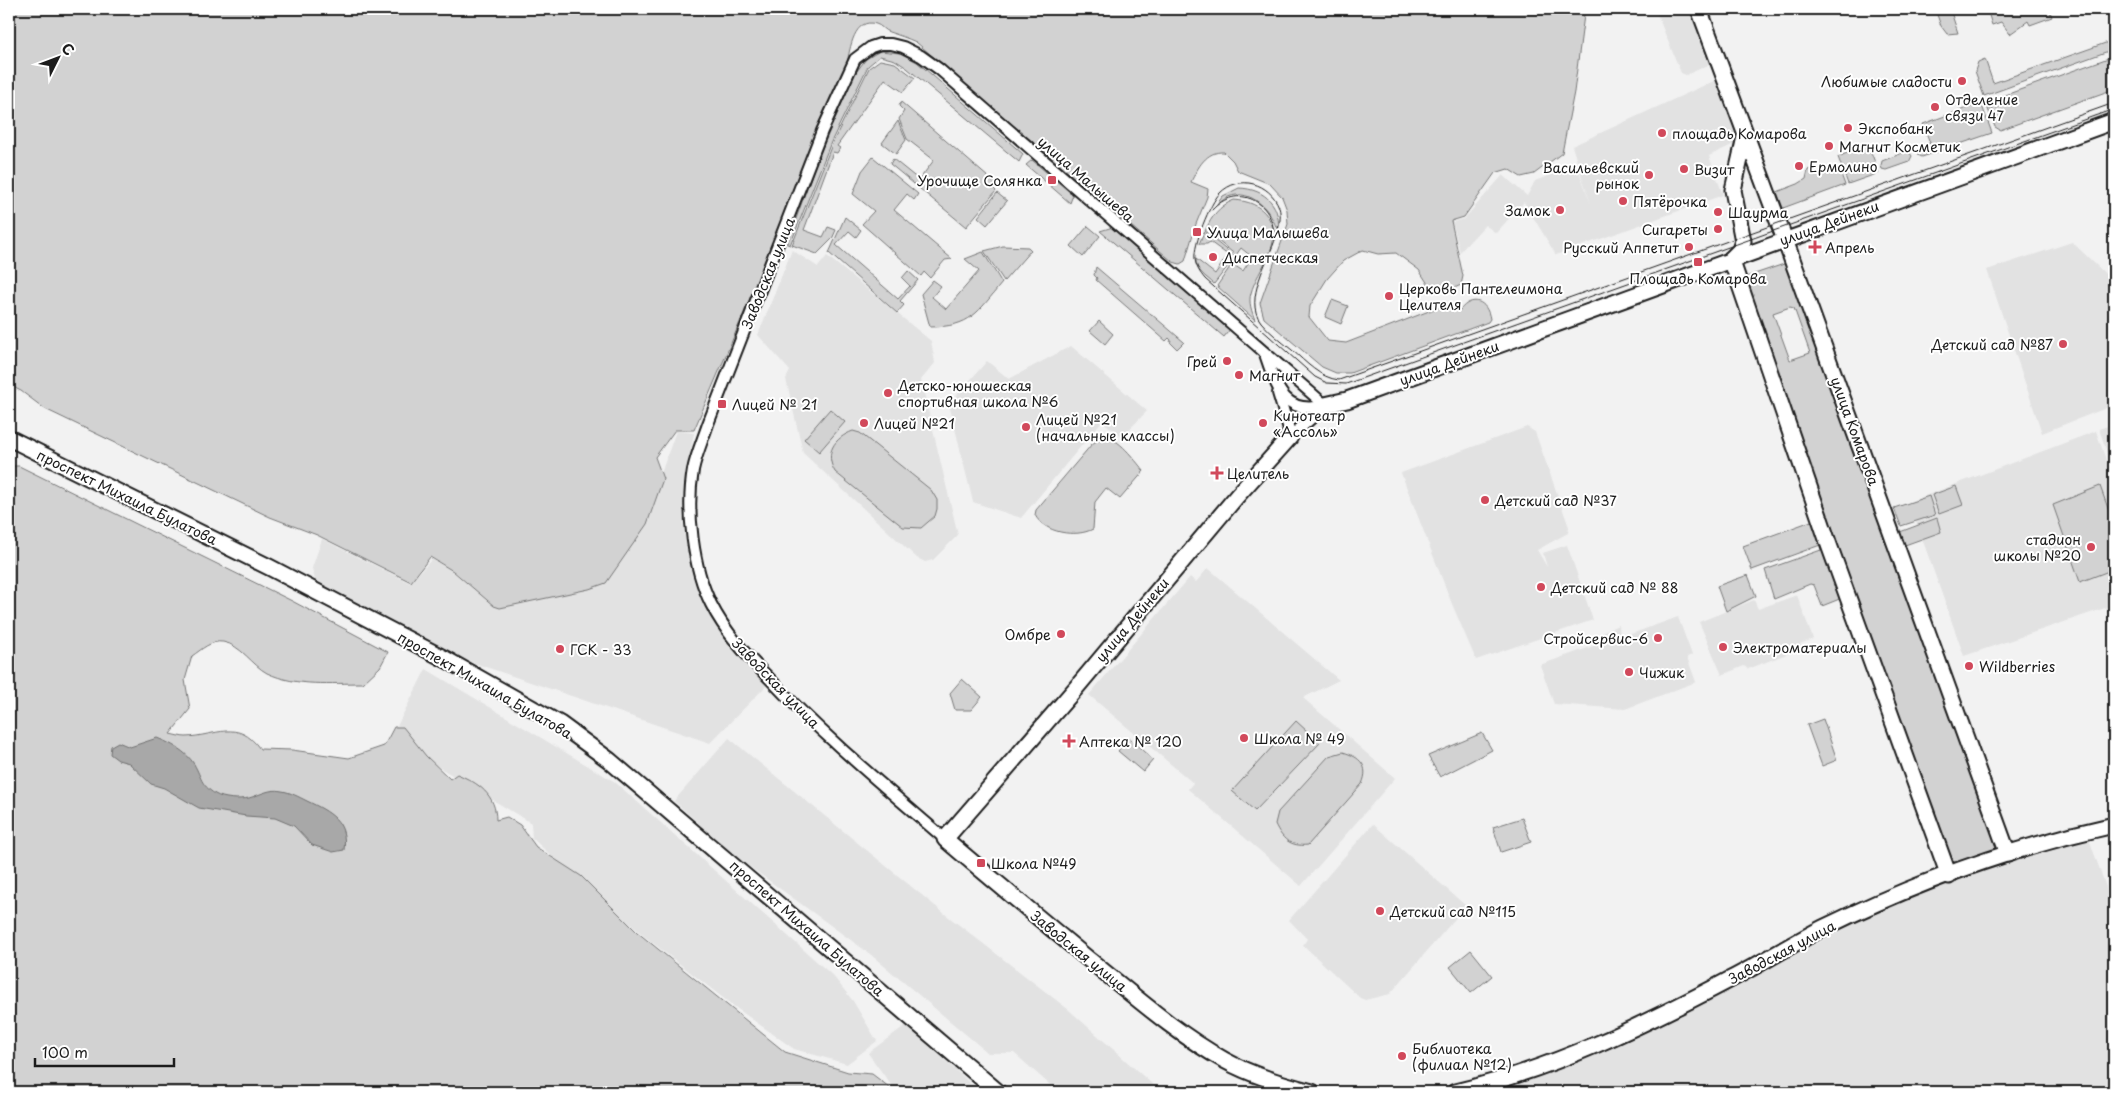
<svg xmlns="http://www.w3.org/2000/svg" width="2123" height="1101" font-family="'Playpen Sans',sans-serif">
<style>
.built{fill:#e2e2e2}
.green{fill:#d2d2d2;stroke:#777;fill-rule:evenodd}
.water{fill:#a8a8a8;stroke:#707070}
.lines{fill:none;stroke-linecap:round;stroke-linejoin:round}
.street-casing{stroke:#1c1c1c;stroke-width:14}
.secondary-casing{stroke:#1c1c1c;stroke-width:19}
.street{stroke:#fff;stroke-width:10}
.secondary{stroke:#fff;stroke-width:15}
.tram{stroke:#1c1c1c;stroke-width:1}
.poi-dot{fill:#d1495b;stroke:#fff;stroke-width:2}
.labels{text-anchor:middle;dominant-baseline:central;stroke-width:4;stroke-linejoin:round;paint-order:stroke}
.poi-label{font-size:14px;fill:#1c1c1c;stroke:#fff;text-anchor:start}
.street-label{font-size:14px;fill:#1c1c1c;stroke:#fff}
</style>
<rect width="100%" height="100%" fill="#f2f2f2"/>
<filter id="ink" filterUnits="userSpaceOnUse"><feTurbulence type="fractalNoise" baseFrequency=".02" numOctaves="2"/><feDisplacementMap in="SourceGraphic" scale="10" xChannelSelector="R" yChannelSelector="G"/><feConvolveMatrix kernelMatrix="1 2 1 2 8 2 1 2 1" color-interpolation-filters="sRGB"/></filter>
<g filter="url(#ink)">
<g class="built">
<path d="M1655 9H1695L1715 62 1686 75 1681 73Z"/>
<path d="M1716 80 1738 142 1709 156 1723 195 1556 255 1524 202 1496 233 1485 225 1460 252 1452 222 1464 219 1503 175 1527 196 1535 181 1577 165 1591 205 1572 146Z"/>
<path d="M2072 242 2114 282V405L2042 433 1987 270Z"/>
<path d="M792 250 818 267 827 256 931 341 935 363 921 380 958 535 933 560 925 562 917 558 803 453 786 379 790 371 758 335Z"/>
<path d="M1071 346 1147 411 1122 437 1102 421 1021 518 973 502 949 404 987 361 1009 379Z"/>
<path d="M2114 424V473L2099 429Z"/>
<path d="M1527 427 1535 432 1569 527 1568 533 1537 550 1547 567 1543 553 1567 545 1593 620 1476 660 1452 604 1401 473Z"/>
<path d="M676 431 694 433 684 486 683 521 688 557 695 583 702 602 729 642 767 685 710 743 436 650 315 580 312 568 322 539 410 583 432 559 449 569 497 606 647 513Z"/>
<path d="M2096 431 2114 483V605L1964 656 1909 502Z"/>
<path d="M1208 568 1339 680 1303 698 1395 778 1301 886 1188 789 1193 783 1089 695 1190 577 1196 582Z"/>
<path d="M1797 595 1813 639 1800 644 1802 648 1748 669 1744 666 1722 675 1699 622 1754 600 1758 609Z"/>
<path d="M1678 617 1692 655 1687 657 1696 682 1625 709 1554 704 1540 665 1602 643 1604 631 1619 625 1620 638Z"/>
<path d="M426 669 615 782 833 976 853 1001 877 1041 847 1064 794 1049 732 1005 644 936 558 862 532 838 531 823 391 738Z"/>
<path d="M729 738 945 914 1069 1010 1161 1092H1058L1014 1053H988L870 954 735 856 674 801Z"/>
<path d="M1373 824 1466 906 1390 994 1365 1000 1360 998 1303 945 1307 939 1289 920Z"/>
<path d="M2088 836 2114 910V1092H1482L1600 1054 1917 892Z"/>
<path d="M906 1025 980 1092H896L868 1053Z"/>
</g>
<g class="green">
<path d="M9 9H1589L1584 15 1574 92 1562 153 1534 174 1521 177 1508 169 1495 173 1464 217 1451 221 1463 276 1461 285 1450 290H1437L1428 284 1419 270 1396 253 1378 254 1363 250 1343 261 1327 279 1310 306 1309 317 1328 341 1346 343 1442 306 1460 310C1472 295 1487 300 1490 319L1488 322 1350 373H1336L1322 367 1264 318 1260 303 1288 224 1287 210 1282 197 1270 184 1238 171 1233 161 1224 152C1206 151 1198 167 1191 182L1208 189 1207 197 1196 224 1185 261 1180 264 1173 262 916 42C907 38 898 35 889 32 884 31 881 25 876 24 854 17 850 49 847 63L743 315 694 430H675L655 457 663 479 647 524 606 583 589 589 500 608 494 606 453 571 430 557 411 582 317 535 270 517 45 409 21 391 9 385Z"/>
<path d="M1935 9H1950L1958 33 1947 34 1941 26Z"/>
<path d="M1987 9H2012L2013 11 2017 9H2049L2052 17 2030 25 2028 21 2010 34 2001 22 1992 25Z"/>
<path d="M2114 40V49L1984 96 1975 71 1978 62 1985 59 1993 83Z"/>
<path d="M880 51 900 53 917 62 1023 154 1019 162 907 68 895 60 880 56 868 66 831 142 790 245 787 244 817 160 854 75 866 59Z"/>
<path d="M2114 56V89L2000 130 1995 127 1986 104H1988L1991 110 2003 105 2000 97Z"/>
<path d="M880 60 895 63 915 78 903 92 885 79 837 146 840 148 837 153 833 152 804 230 823 237 828 227 836 230 832 239 817 254 792 245 833 142 869 68Z"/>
<path d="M901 102 996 184 993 188 996 191 966 227 890 164 893 159 919 180 934 160 907 139 899 119 904 111 899 106Z"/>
<path d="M1981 103 1992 133 1922 157 1918 155 1917 150 1918 147 1930 143 1923 124Z"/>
<path d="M898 121 906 140 896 154 882 143Z"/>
<path d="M1868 144 1879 173 1848 184 1838 157Z"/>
<path d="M1905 152 1910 153 1912 156 1909 162 1886 170 1882 169 1881 166 1882 161Z"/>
<path d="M873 157 918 194 914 200 907 194 894 210 952 259 945 260 930 278 924 272 921 276 862 224 874 211 853 194 862 171Z"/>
<path d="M1032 160 1073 195 1070 203 1026 165Z"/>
<path d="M1815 167 1819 176 1839 169 1845 185 1783 208 1777 192 1798 184 1806 179 1808 170Z"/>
<path d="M1239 188C1266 189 1282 206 1278 234 1274 213 1252 187 1228 197 1222 200 1217 205 1213 209L1223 196Z"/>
<path d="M997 193 1007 201 987 225 978 217Z"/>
<path d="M1234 200C1248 201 1260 205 1268 217 1286 242 1257 269 1251 293 1248 302 1252 312 1255 320L1217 286 1232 264 1243 271 1252 257 1241 248 1236 255 1205 231C1212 216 1219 206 1234 200Z"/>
<path d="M845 217 861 230 856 237 849 231 836 245 898 299 910 286 902 278 908 271 918 280 900 301 904 305 897 313 829 253Z"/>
<path d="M1088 226 1100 236 1083 257 1071 246Z"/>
<path d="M1113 227 1231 328 1224 337 1100 231Z"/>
<path d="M1204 232 1235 257 1214 284C1207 277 1195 271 1196 259L1215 274 1228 255 1210 242 1207 244H1199Z"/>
<path d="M1003 246 1028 247 1031 250 1004 281 984 251Z"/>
<path d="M983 252 1002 283C978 312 971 327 930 327L921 294 933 280 941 286 932 297 946 309 979 271 965 259Z"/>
<path d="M1790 262 1998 843 1993 853 1964 865 1948 859 1740 279ZM1790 307 1794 308 1810 353 1790 360 1773 313Z"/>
<path d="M1096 267 1184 342 1177 349 1170 342 1171 340 1169 338 1166 341 1096 280 1097 278 1094 275Z"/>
<path d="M1332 300 1348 306 1341 324 1325 317Z"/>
<path d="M1099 321 1113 334 1105 344 1090 331Z"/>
<path d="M830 409 845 422 819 452 804 439Z"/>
<path d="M853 431 860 433 931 490 937 500V509L935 516 921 528 903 527 835 472C824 453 834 438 853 431Z"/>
<path d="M1104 436C1120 439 1133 458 1144 471L1120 499 1106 488 1095 502 1093 529C1076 538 1044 533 1035 515L1036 510 1092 444Z"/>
<path d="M9 466H19L292 601 388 652 380 667 363 683C331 683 297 687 267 673 252 665 241 645 223 642 211 640 201 650 192 656L185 680 190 709 170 734C175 735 181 737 186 737 216 736 238 718 260 749L292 750 349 758 384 746 394 727H403L426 756 450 779 457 774C479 783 496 795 496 820L507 817 520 825 536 847 581 876 637 932 785 1052 848 1072 872 1074 889 1087 891 1092H9Z"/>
<path d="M1956 486 1963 505 1939 514 1932 495Z"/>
<path d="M2100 486 2114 525V569L2080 582 2053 505Z"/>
<path d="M1929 496 1935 515 1901 526 1894 508Z"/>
<path d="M1937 518 1941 532 1905 545 1900 532Z"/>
<path d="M1814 520 1823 544 1752 570 1743 546Z"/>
<path d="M1821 550 1826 551 1842 598 1822 606 1814 585 1810 584 1774 599 1765 570Z"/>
<path d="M1748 575 1756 596 1726 611 1717 586Z"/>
<path d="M962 679 982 697 971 710H955L950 693Z"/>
<path d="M1823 719 1837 760 1822 766 1807 725Z"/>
<path d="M1296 721 1320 743 1255 811 1232 791Z"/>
<path d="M1482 733 1492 750 1440 777 1428 756Z"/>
<path d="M1129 738 1153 760 1143 772 1118 751Z"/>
<path d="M1343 752C1360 757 1370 766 1362 784L1308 845C1290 847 1282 839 1275 824L1278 812 1329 756Z"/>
<path d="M1522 818 1531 842 1501 852 1493 827Z"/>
<path d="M1471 950 1492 976 1471 993 1450 967Z"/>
</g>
<path class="water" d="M157 738C170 743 186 751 194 764 202 778 200 784 215 794 223 799 240 800 249 798 260 795 270 788 282 791 290 792 299 797 307 801 330 812 348 821 344 850L333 852 312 845 294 826 275 818 246 816 199 808 164 788 151 784 129 763 118 760 110 754 111 746 118 742 130 747Z"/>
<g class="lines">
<defs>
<g id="street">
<path d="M1265 354C1276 386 1284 417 1325 405"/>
<path d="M1278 393 1289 429 1286 441"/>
<path d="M1290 437 1323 408"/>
<path d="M945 839C885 787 823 736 769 678 747 656 725 632 711 604 693 568 686 510 693 470 696 455 703 439 708 424L822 131 855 59 871 47 880 44H891L903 47 921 56 939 69 1325 405"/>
</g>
<g id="secondary">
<path d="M1699 9 1785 240 2008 854"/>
<path d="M1731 259 1829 545 1949 876"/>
<path d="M1731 259 1740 250 1743 241 1733 190 1745 137"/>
<path d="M1325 405 1347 400 2114 121"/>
<path d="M1290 437 1237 496 1076 688 945 839C992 879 1040 919 1087 958 1131 993 1174 1032 1224 1060 1251 1075 1282 1084 1312 1092"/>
<path d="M9 438 269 567 447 660 560 724 609 760 998 1092"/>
<path d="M1455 1092C1553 1069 1642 1026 1731 979 1762 963 1792 944 1823 928 1915 883 2014 847 2114 825"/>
</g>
</defs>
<use href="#street" class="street-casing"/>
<use href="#secondary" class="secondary-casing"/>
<use href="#street" class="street"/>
<use href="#secondary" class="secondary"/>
<g class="tram">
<path d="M2114 103 1339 380C1320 378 1306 362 1292 350 1281 341 1270 333 1261 322 1243 300 1269 260 1276 237 1279 227 1282 217 1279 207 1270 183 1239 174 1220 193 1210 203 1193 245 1195 259 1196 267 1200 273 1205 279L1315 377 1327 383 1346 384 2114 109"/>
<path d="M1212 210C1237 182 1274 201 1274 236"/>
</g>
</g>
</g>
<g class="poi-dot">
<circle cx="1962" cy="81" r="5"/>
<circle cx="1935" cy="107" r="5"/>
<circle cx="1848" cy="128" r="5"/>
<circle cx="1662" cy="133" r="5"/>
<circle cx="1829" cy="146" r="5"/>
<circle cx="1799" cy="166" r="5"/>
<circle cx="1684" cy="169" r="5"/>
<circle cx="1649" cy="175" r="5"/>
<rect x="1047" y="175" width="10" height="10" rx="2.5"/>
<circle cx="1623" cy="201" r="5"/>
<circle cx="1560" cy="210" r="5"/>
<circle cx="1718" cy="212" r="5"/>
<circle cx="1718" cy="229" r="5"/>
<rect x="1192" y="227" width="10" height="10" rx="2.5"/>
<circle cx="1689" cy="247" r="5"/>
<path d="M1812.5 239.5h5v5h5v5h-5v5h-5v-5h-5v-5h5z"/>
<circle cx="1213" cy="257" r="5"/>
<rect x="1693" y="257" width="10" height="10" rx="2.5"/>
<circle cx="1389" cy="296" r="5"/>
<circle cx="2063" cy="344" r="5"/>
<circle cx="1227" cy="361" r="5"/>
<circle cx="1239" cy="375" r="5"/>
<circle cx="888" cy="393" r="5"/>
<rect x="717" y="399" width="10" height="10" rx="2.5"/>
<circle cx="864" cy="423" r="5"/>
<circle cx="1263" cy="423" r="5"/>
<circle cx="1026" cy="427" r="5"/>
<path d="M1214.5 465.5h5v5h5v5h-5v5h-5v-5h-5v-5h5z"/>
<circle cx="1485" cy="500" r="5"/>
<circle cx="2091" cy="547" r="5"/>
<circle cx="1541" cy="587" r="5"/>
<circle cx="1061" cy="634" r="5"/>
<circle cx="1658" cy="638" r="5"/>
<circle cx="1723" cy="647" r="5"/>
<circle cx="560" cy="649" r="5"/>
<circle cx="1969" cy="666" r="5"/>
<circle cx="1629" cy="672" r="5"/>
<circle cx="1244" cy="738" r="5"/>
<path d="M1066.5 733.5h5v5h5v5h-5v5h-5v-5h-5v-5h5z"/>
<rect x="976" y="858" width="10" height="10" rx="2.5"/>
<circle cx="1380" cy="911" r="5"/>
<circle cx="1402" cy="1056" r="5"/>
</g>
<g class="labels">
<g class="poi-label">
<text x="1952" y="81" text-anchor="end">Любимые сладости</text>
<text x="1945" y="99">Отделение<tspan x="1945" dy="16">связи 47</tspan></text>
<text x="1858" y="128">Экспобанк</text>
<text x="1672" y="133">площадь Комарова</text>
<text x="1839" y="146">Магнит Косметик</text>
<text x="1809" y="166">Ермолино</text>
<text x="1639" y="167" text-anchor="end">Васильевский<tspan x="1639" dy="16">рынок</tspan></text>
<text x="1694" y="169">Визит</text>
<text x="1042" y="180" text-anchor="end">Урочище Солянка</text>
<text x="1633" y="201">Пятёрочка</text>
<text x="1550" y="210" text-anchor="end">Замок</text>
<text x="1728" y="212">Шаурма</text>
<text x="1708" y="229" text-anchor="end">Сигареты</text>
<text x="1207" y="232">Улица Малышева</text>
<text x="1679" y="247" text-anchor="end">Русский Аппетит</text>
<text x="1825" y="247">Апрель</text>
<text x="1223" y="257">Диспетческая</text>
<text x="1698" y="278" text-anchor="middle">Площадь Комарова</text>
<text x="1399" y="288">Церковь Пантелеимона<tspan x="1399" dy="16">Целителя</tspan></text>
<text x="2053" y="344" text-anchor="end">Детский сад №87</text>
<text x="1217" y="361" text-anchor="end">Грей</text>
<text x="1249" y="375">Магнит</text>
<text x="898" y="385">Детско-юношеская<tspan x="898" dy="16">спортивная школа №6</tspan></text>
<text x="732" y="404">Лицей № 21</text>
<text x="1273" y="415">Кинотеатр<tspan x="1273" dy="16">«Ассоль»</tspan></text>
<text x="1036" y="419">Лицей №21<tspan x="1036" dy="16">(начальные классы)</tspan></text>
<text x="874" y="423">Лицей №21</text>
<text x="1227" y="473">Целитель</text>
<text x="1495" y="500">Детский сад №37</text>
<text x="2081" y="539" text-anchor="end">стадион<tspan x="2081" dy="16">школы №20</tspan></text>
<text x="1551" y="587">Детский сад № 88</text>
<text x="1051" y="634" text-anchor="end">Омбре</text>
<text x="1648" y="638" text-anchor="end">Стройсервис-6</text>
<text x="1733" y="647">Электроматериалы</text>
<text x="570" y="649">ГСК - 33</text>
<text x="1979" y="666">Wildberries</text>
<text x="1639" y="672">Чижик</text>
<text x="1254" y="738">Школа № 49</text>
<text x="1079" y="741">Аптека № 120</text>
<text x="991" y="863">Школа №49</text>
<text x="1390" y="911">Детский сад №115</text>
<text x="1412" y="1048">Библиотека<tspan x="1412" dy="16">(филиал №12)</tspan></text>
</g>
<g class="street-label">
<text transform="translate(1086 179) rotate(41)">улица Малышева</text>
<text transform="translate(1829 223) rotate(-20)">улица Дейнеки</text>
<text transform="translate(768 273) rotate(-68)">Заводская улица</text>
<text transform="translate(1449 363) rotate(-20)">улица Дейнеки</text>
<text transform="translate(1855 431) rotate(70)">улица Комарова</text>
<text transform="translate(127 497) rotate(26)">проспект Михаила Булатова</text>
<text transform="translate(1132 620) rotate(-50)">улица Дейнеки</text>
<text transform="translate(776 683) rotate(46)">Заводская улица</text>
<text transform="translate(485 685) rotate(30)">проспект Михаила Булатова</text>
<text transform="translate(807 928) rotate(41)">проспект Михаила Булатова</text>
<text transform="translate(1079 951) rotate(39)">Заводская улица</text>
<text transform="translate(1782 952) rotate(-28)">Заводская улица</text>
</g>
</g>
<rect width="2123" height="1101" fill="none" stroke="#fff" stroke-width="30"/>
<rect x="15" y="15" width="2093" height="1071" fill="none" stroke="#1c1c1c" stroke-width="2" filter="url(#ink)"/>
<g transform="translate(58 58) rotate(48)" stroke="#ffffff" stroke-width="4" paint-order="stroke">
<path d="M0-4L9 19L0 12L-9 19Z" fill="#1c1c1c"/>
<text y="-8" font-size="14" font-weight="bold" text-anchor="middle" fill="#1c1c1c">С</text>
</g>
<path d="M35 1058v8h139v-8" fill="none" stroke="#1c1c1c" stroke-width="2.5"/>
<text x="42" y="1058" font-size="15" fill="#1c1c1c" stroke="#ffffff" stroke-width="4" paint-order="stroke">100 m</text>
</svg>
